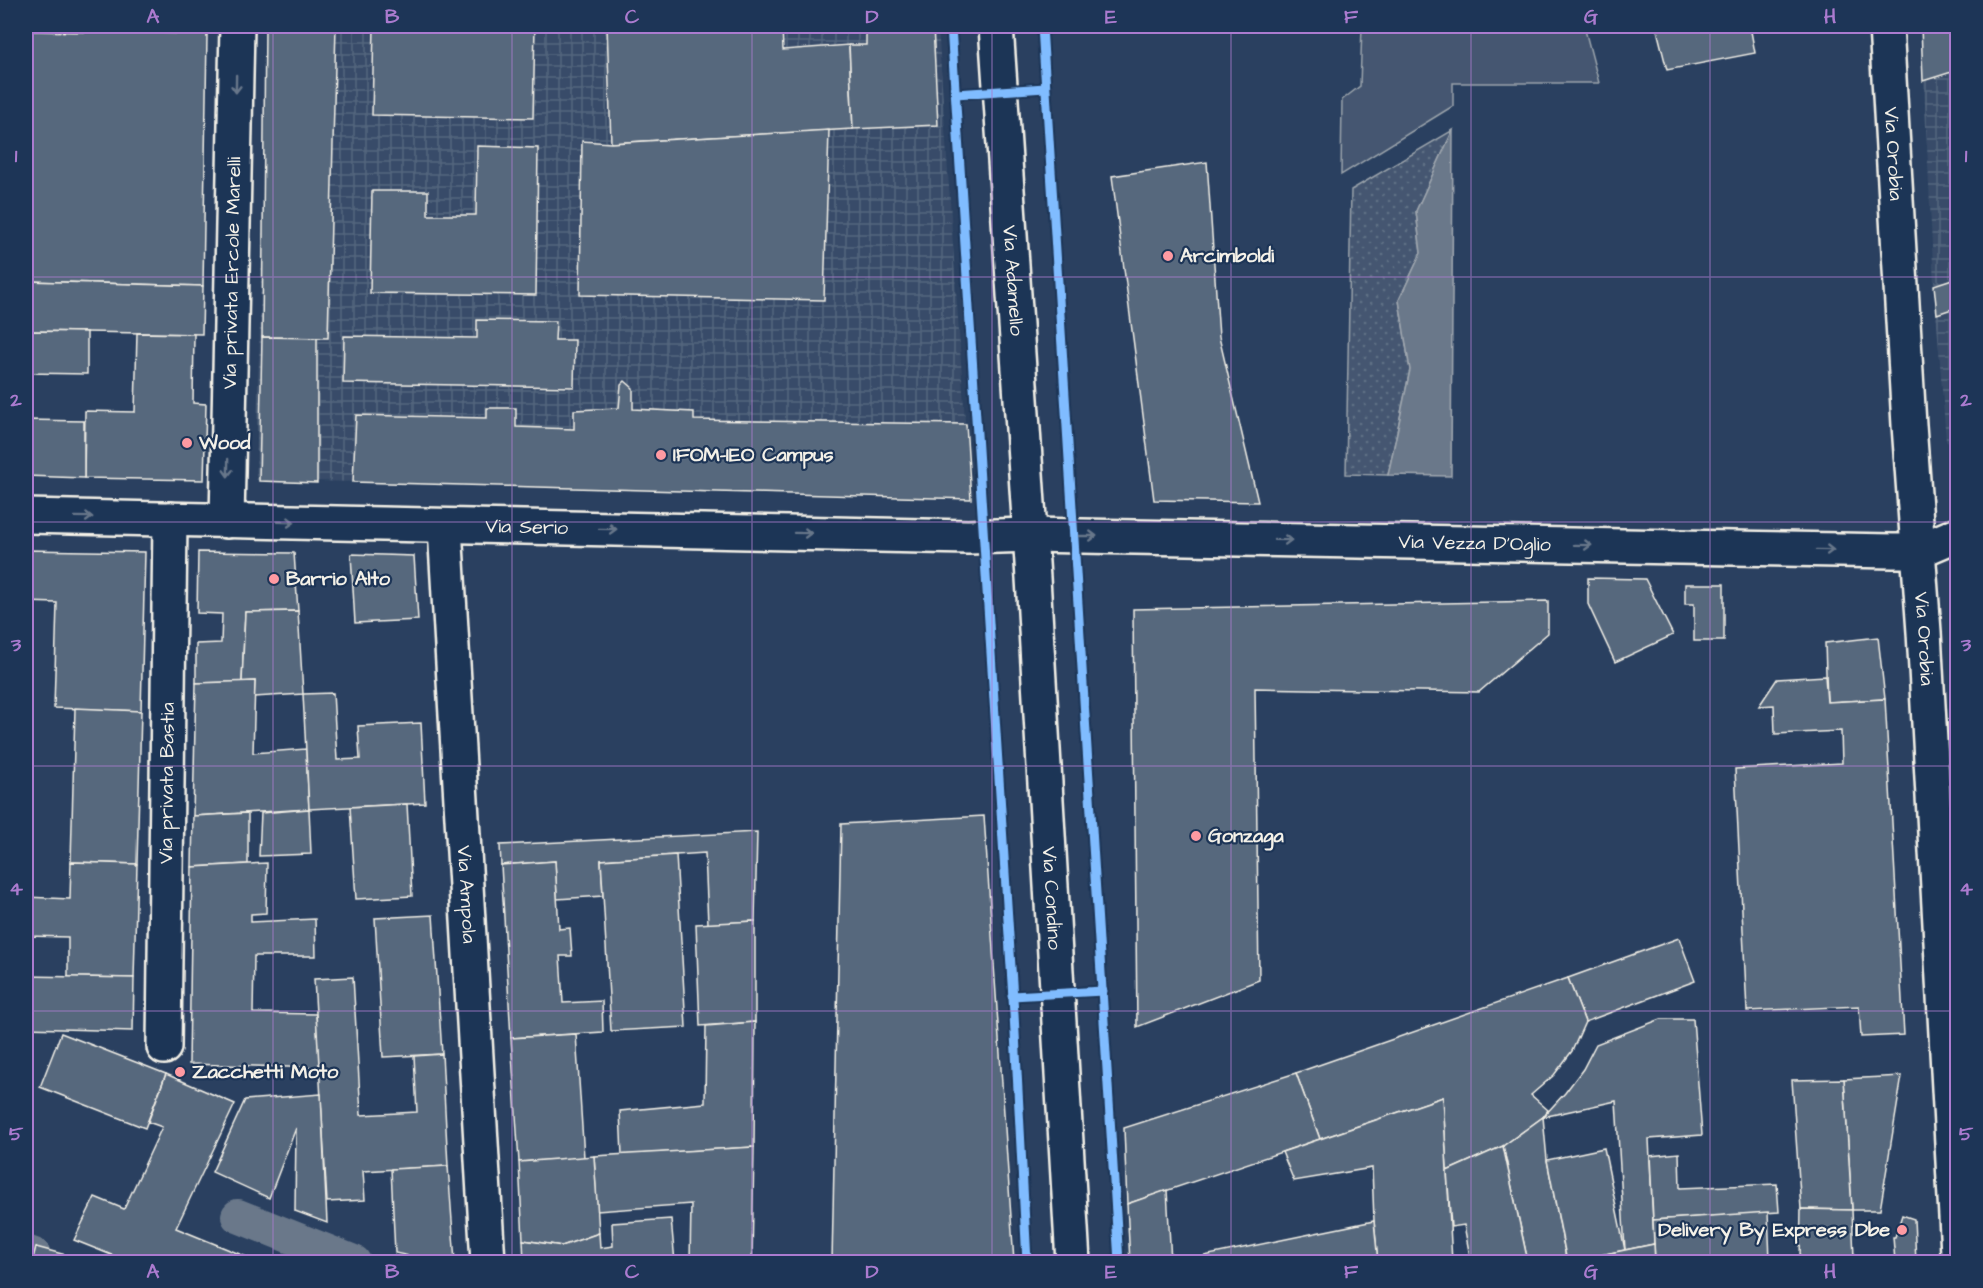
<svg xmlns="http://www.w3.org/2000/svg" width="1983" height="1288" font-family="'Architects Daughter',sans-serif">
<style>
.industrial{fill:url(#industrial-grid)}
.grass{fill:url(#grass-dots);stroke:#9ca4ac;stroke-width:1.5}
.park{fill:#445771;stroke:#9ca4ac;stroke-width:1.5}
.water{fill:#6a788a;stroke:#a1a8b0;stroke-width:1.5}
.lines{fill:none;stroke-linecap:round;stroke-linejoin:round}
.canal{stroke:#6a788a;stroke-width:34}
.building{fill:#56677d;stroke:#f4f1e8;stroke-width:1.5}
.minor-casing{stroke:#f4f1e8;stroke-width:38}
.minor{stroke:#1d3557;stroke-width:33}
.cycleway-casing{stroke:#1d3557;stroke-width:13}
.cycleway{stroke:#80bcff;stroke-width:9}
.oneway{stroke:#68778a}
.grid{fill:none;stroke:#ab7bcf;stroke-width:1.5;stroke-opacity:0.55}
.poi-dot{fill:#ff9aa2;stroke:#1d3557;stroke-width:2}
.labels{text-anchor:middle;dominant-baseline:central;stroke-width:4.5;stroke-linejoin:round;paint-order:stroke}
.street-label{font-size:20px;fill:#f4f1e8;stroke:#1d3557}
.poi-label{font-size:20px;font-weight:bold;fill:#f4f1e8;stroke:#1d3557;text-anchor:start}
.neatline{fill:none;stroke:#ab7bcf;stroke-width:2}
.grid-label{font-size:20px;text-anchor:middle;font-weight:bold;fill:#ab7bcf}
</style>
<defs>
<pattern id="industrial-grid" width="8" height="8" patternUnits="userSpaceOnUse" patternTransform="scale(1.5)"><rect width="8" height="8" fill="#374c69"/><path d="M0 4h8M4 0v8" fill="none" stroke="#55667e"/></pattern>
<pattern id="grass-dots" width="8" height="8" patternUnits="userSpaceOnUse" patternTransform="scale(1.5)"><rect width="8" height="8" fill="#445771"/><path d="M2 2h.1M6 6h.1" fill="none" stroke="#607085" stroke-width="1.8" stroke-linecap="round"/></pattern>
</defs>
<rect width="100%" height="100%" fill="#2a4060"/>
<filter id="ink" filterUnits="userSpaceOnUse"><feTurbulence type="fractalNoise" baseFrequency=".0167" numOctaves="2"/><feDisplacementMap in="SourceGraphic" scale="12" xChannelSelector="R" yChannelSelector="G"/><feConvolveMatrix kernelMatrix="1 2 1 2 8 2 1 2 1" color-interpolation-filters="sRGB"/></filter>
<g filter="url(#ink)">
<g class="industrial">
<path d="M267 26H938L970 494 256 480Z"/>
<path d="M1921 26H1957V451L1946 441 1934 285Z"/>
</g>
<path class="grass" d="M1453 130 1416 211 1421 253 1399 300 1410 370 1388 475 1346 474 1351 190Z"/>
<path class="park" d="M1362 26H1584L1599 83H1453V106L1341 175 1342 100 1360 86Z"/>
<path class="water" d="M1453 130 1451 476 1388 475 1410 370 1399 300 1421 253 1416 211Z"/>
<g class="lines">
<g class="canal">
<path d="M238 1216 354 1262"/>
<path d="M26 1252 34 1255"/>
</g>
</g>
<g class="building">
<path d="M265 26H336L328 338 262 337Z"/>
<path d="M374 26H535L533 118 372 115Z"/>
<path d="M607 26H782L783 50 849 45 853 129 611 143Z"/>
<path d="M866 26H933L938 125 853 129 849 45H866Z"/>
<path d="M1656 26H1750L1755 53 1667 70Z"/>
<path d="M1921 26H1958V70L1923 81Z"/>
<path d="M26 31 207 34 203 286 26 281Z"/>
<path d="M829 130 824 300 580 295 582 141 611 143Z"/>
<path d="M477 146 538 148 536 295 370 293 372 191H428V215H476Z"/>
<path d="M1207 162 1219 337 1258 502 1154 500 1112 176Z"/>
<path d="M1958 277V307L1937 314 1934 285Z"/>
<path d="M26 281 203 286 202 334 26 331Z"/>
<path d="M477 320 556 321 555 340H575L574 387 343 383 344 336 477 338Z"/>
<path d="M26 331 87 332V374L26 373Z"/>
<path d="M137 333 194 334 193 403 206 404 204 480 84 478 85 411 135 412Z"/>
<path d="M262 337 317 338V483L259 481Z"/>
<path d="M625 381 633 388V409L694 412V420L966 424 971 499 353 482 356 415 487 418V408H516V427L574 429V410L619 408 621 385Z"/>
<path d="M26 420 84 421V478L26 476Z"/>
<path d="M26 550 145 552 141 711 54 708 57 603 26 602Z"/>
<path d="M198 552 294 553 298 611 245 612 242 682 196 683V644L221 643 222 614 197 613Z"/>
<path d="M351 554 414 556 418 620 355 623Z"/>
<path d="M1588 578 1645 579 1673 635 1615 662 1588 604Z"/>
<path d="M1685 584H1724V641H1694V604H1685Z"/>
<path d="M1548 601V633L1479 692 1255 688 1259 980 1137 1027 1133 609Z"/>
<path d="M298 611 303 694 254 697 255 681 242 682 245 612Z"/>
<path d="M1878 637 1885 699 1827 702 1825 643Z"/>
<path d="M1825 676 1827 702 1885 699 1904 1035 1861 1037 1859 1006 1747 1011 1735 769 1842 763 1841 731 1775 734 1774 705 1759 706 1777 679Z"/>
<path d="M255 681 253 753 306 749 309 809 193 816 196 683Z"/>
<path d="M333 693 337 760 360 759 358 726 421 723 425 803 309 809 303 694Z"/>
<path d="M75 708 141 711 137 864 71 862Z"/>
<path d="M407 804 412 896 356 899 350 807Z"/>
<path d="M309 809 311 854 259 856 261 813Z"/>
<path d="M248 813V864L192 867 193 816Z"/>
<path d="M984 816 1014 1262H832L841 824Z"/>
<path d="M757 832 755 921 708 924 705 853 601 860 603 896 557 899 555 861 501 865 500 845Z"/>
<path d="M676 855 686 1027 611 1031 601 860Z"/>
<path d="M555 861 559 929 570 928 572 956H560L563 1003 602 1001 603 1032 511 1038 501 865Z"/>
<path d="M71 862 137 864 134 978 68 977V937L26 936V897L70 899Z"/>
<path d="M267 863 266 913 251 914V922L315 919 316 956H254L253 1013 316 1014 320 1068 189 1064 192 867Z"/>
<path d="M433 915 442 1054 383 1057 375 918Z"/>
<path d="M755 921V1022L700 1026 696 924Z"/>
<path d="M1679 938 1695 981 1585 1022 1568 978Z"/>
<path d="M26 976 134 978 133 1031 26 1028Z"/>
<path d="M353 977 361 1115 417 1112 414 1056 442 1054 448 1166 363 1171 365 1200 327 1202 314 979Z"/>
<path d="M1568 978 1585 1022 1572 1051 1554 1075 1531 1095 1548 1110 1543 1117 1503 1146 1447 1171 1443 1097 1320 1139 1296 1073Z"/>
<path d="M1661 1019H1693L1702 1135 1649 1139 1654 1244 1625 1250 1616 1101 1543 1117 1565 1093 1583 1069 1596 1044Z"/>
<path d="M755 1022 754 1147 622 1155 620 1111 705 1103 706 1026Z"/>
<path d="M61 1033 166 1074 145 1128 40 1087Z"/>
<path d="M576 1034 584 1158 519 1162 511 1038Z"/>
<path d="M1296 1073 1320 1139 1127 1204 1124 1128Z"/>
<path d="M166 1074 235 1104 176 1228 259 1262H129L74 1240 95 1197 124 1209 162 1127 148 1122Z"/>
<path d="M1902 1076 1880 1210H1852L1844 1079Z"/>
<path d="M1844 1079 1852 1210 1801 1209 1792 1080Z"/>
<path d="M321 1094 327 1223 295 1211 296 1128 269 1198 212 1172 245 1100Z"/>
<path d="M1443 1097 1452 1262H1378L1374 1221 1372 1168 1294 1181 1282 1152Z"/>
<path d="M1543 1117 1547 1160 1567 1262H1528L1503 1146Z"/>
<path d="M1503 1146 1528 1262H1471L1464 1225 1451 1227 1447 1171Z"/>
<path d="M754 1147 752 1262H690L691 1204 597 1211 594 1156Z"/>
<path d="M1604 1148 1625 1250 1567 1262 1547 1160Z"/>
<path d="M1679 1153 1680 1188 1777 1184 1779 1212 1653 1220 1650 1156Z"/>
<path d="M594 1156 599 1233 562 1246 523 1240 519 1162Z"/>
<path d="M448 1166 455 1262H437L395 1253 391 1169Z"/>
<path d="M1167 1190 1171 1262H1130L1127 1204Z"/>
<path d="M1801 1209 1852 1210 1854 1258 1800 1260Z"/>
<path d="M1768 1212 1770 1260 1655 1262 1653 1220Z"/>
<path d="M1902 1215 1914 1219 1916 1262H1889L1895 1261 1893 1237H1895Z"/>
<path d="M671 1219 675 1262H524L523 1240 562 1246 599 1233 600 1248 613 1246 612 1223Z"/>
<path d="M1374 1221 1378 1262H1205L1204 1256Z"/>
<path d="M1654 1244 1655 1262H1567Z"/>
<path d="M36 1247 92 1262H32Z"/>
</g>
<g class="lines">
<defs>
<g id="minor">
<path id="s1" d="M996 26 1033 578 1073 1262"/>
<path id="s2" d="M1886 26 1909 425 1924 632 1958 1253"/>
<path id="s3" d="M26 516 968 537 1029 535 1893 551H1918L1958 534"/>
<path id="s4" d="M227 521 237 26"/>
<path id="s5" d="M445 527 488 1262"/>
<path id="s6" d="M164 1047 170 519"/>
</g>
</defs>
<use href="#minor" class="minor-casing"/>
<use href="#minor" class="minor"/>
<defs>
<g id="cycleway">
<path d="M951 26 1014 1014 1027 1262"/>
<path d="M1042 26 1119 1262"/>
<path d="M956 94 1045 88"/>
<path d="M1012 996 1103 991"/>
</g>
</defs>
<use href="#cycleway" class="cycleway-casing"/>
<use href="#cycleway" class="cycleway"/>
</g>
<defs><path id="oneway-shaft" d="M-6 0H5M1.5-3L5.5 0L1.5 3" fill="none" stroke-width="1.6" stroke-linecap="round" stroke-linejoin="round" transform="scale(1.5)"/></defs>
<g class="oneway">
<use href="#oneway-shaft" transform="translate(236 84) rotate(91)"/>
<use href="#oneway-shaft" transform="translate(228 468) rotate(91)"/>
<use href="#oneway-shaft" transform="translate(84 517) rotate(1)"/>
<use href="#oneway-shaft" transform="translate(286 522) rotate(2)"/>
<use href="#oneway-shaft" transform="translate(608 529) rotate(1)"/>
<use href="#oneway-shaft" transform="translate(803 533) rotate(1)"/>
<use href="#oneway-shaft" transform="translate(1088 536)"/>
<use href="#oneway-shaft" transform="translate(1283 540) rotate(1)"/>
<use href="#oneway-shaft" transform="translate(1583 545) rotate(1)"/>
<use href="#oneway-shaft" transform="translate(1825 550) rotate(1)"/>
</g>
</g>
<path class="grid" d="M273 26V1262M512 26V1262M752 26V1262M992 26V1262M1231 26V1262M1471 26V1262M1710 26V1262M26 277H1958M26 522H1958M26 766H1958M26 1011H1958"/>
<g class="poi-dot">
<circle cx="1168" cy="256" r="6"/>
<circle cx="187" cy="443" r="6"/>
<circle cx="661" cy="455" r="6"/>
<circle cx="274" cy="579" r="6"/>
<circle cx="1196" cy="836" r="6"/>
<circle cx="180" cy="1072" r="6"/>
<circle cx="1902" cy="1230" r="6"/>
</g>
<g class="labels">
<g class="street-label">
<text stroke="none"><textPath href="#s2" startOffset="128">Via Orobia</textPath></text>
<text stroke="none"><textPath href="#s4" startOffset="248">Via privata Ercole Marelli</textPath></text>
<text stroke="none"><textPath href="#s1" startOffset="255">Via Adamello</textPath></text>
<text stroke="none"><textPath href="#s3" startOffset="501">Via Serio</textPath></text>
<text stroke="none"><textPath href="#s3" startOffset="1449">Via Vezza D'Oglio</textPath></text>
<text stroke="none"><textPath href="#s2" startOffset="614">Via Orobia</textPath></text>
<text stroke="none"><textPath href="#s6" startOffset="264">Via privata Bastia</textPath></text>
<text stroke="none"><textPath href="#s5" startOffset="368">Via Ampola</textPath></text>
<text stroke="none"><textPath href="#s1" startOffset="874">Via Condino</textPath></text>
</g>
<g class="poi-label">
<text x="1180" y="256">Arcimboldi</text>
<text x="199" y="443">Wood</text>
<text x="673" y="455">IFOM-IEO Campus</text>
<text x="286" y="579">Barrio Alto</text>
<text x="1208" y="836">Gonzaga</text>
<text x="192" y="1072">Zacchetti Moto</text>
<text x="1890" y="1230" text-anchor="end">Delivery By Express Dbe</text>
</g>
</g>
<rect width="1983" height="1288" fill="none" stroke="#1d3557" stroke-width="66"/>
<rect x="33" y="33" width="1917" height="1222" class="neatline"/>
<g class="grid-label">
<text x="153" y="23">A</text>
<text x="392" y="23">B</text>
<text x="632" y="23">C</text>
<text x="872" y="23">D</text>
<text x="1111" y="23">E</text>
<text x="1351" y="23">F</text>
<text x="1591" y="23">G</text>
<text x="1830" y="23">H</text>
<text x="16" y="162">1</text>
<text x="1966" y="162">1</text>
<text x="16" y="406">2</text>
<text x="1966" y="406">2</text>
<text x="16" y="651">3</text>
<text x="1966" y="651">3</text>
<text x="16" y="895">4</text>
<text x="1966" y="895">4</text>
<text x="16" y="1140">5</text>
<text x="1966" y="1140">5</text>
<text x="153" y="1278">A</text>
<text x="392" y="1278">B</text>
<text x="632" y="1278">C</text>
<text x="872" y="1278">D</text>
<text x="1111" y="1278">E</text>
<text x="1351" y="1278">F</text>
<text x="1591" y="1278">G</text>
<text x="1830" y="1278">H</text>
</g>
</svg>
